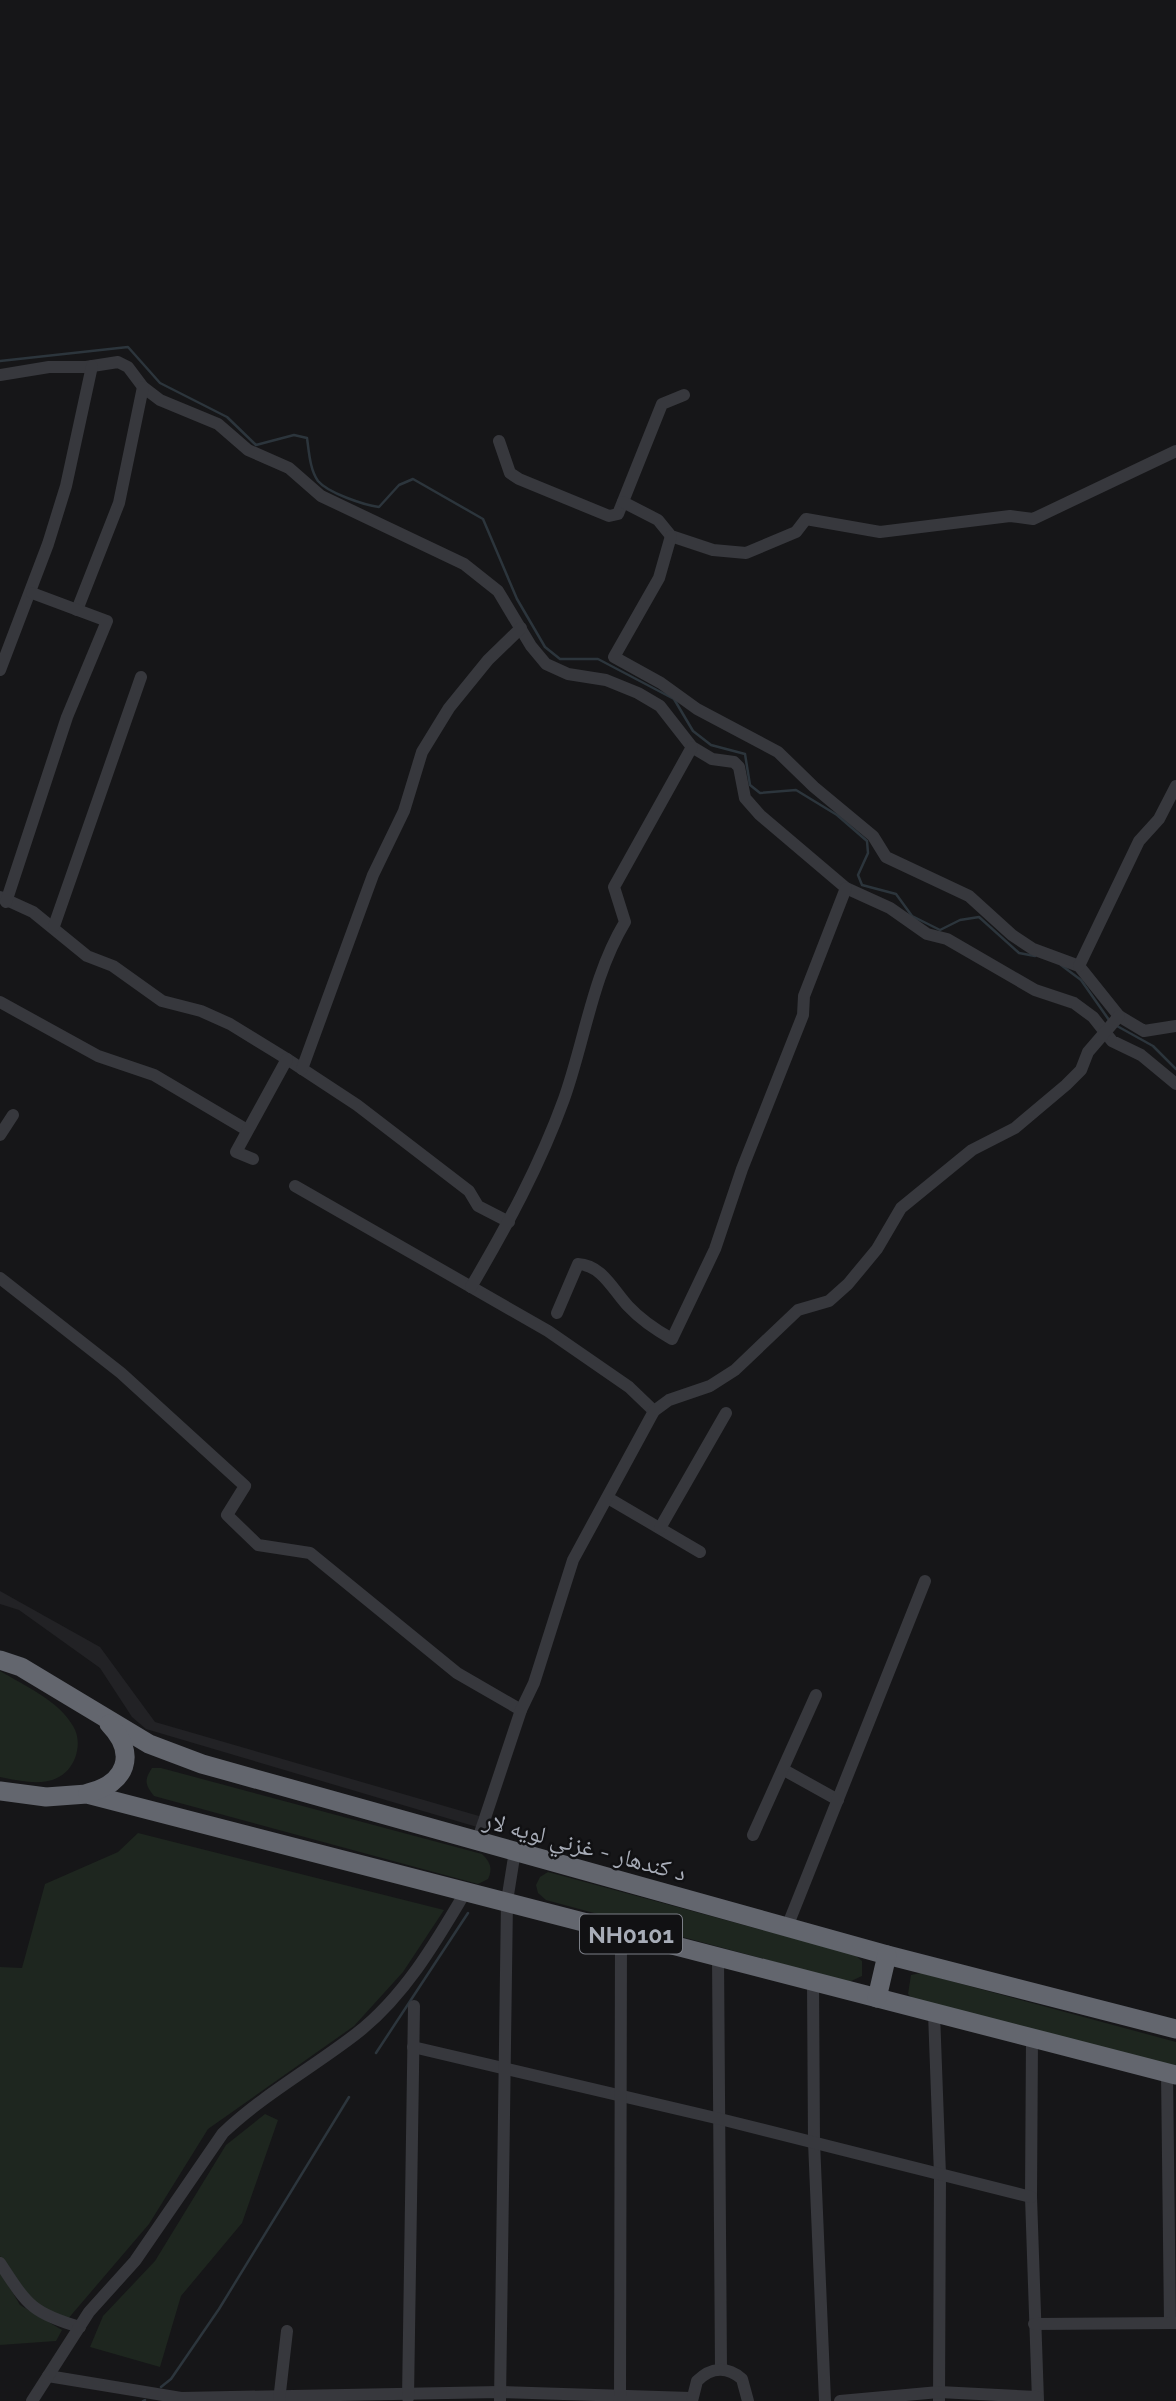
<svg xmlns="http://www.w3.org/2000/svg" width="1176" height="2401" font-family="Raleway,'Noto Naskh Arabic',sans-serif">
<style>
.built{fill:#222225}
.green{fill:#1e261f}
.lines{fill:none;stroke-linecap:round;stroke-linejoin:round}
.stream{stroke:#2c353c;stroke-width:2.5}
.minor{stroke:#37383d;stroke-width:12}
.highway{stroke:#63666e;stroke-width:19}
.labels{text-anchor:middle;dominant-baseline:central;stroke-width:5;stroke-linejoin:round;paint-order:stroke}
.shield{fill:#111113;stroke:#7b7e86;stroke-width:2}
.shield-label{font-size:23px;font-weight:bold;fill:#a8adb8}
.street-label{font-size:24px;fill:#a8adb8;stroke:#111113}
</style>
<rect width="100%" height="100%" fill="#161618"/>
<path class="built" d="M0 1591 100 1647 155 1722 479 1816 477 1827 146 1729 132 1717 100 1668 19 1610 0 1604Z"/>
<g class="green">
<path d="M0 1671C25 1686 58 1700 73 1726 79 1735 79 1748 75 1758 62 1790 28 1783 0 1777Z"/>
<path d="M152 1768H161L482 1854C490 1862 493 1868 488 1879L478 1884 154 1796C145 1785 144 1780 152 1768Z"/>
<path d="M138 1833 444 1910 403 1972 354 2026 208 2129 149 2224 67 2320 40 2311 0 2256V1967L22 1968 45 1884 118 1852Z"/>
<path d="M548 1872 855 1955 862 1961V1976L849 1982 546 1900 538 1893 536 1885 540 1877Z"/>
<path d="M921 1973 1176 2042V2068L917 2003 908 1994 911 1975Z"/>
<path d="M265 2114 278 2120 242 2223 181 2296 160 2367 90 2347 103 2316 155 2261 226 2145Z"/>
<path d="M0 2271 20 2305 62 2330 56 2341 0 2345Z"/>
</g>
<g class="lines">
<g class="stream">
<path d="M0 361 128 347 160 383 227 417 256 445 294 435 307 438C309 452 310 470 318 481 328 493 364 505 379 507L399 485 413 479 483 519 517 599 545 647 560 659H598L674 699 693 731 711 745 745 754 750 785 760 793 796 790 837 815 867 841 868 853 858 875 862 885 896 894 912 916 940 930 960 920 979 917 1019 953 1035 956"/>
<path d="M1061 965 1081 980 1109 1020"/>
<path d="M1117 1026 1153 1046 1176 1069"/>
<path d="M376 2053 468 1913"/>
<path d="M161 2387 171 2379 219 2309 349 2097"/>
<path d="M143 2401 145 2400"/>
</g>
<g class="minor">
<path d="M0 375 49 367H86L118 362 128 367 143 387 160 400 218 424 248 450 289 468 321 496 464 564 498 591 531 646 546 664 568 674 606 680 638 693 660 706 692 747 712 759 734 762 739 767 745 798 760 815 846 888 890 908 927 934 947 939 1035 990 1074 1003 1093 1017 1112 1041 1141 1055 1176 1084"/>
<path d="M499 441 510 473 519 479 609 516 618 514 662 404 684 395"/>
<path d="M623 502 658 520 671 536 713 550 746 553 796 532 806 519 880 532 1010 516 1033 519 1176 451"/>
<path d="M671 536 659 578 614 657 661 683 697 709 778 752 814 787 873 836 886 857 969 896 1012 935 1033 949 1079 966 1119 1016 1144 1031 1176 1026"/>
<path d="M77 610 119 503 143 387"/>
<path d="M0 670 48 544 66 486 92 366"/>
<path d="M0 897 33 912 87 956 113 966 162 1001 201 1011 230 1024 287 1059 357 1105 469 1191 478 1206 509 1222"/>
<path d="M6 902 67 717 107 621 32 593"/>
<path d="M54 926 141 677"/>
<path d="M1079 966 1139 841 1159 819 1176 786"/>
<path d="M0 1002 98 1056 154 1075 247 1130"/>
<path d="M302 1069 373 875 404 811 422 752 449 708 488 660 521 628"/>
<path d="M0 1135 13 1115"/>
<path d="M253 1159 236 1152 287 1059"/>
<path d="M295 1186 548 1331 629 1387 654 1411"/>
<path d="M0 1278 121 1373 245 1486 227 1515 258 1545 310 1553 457 1673 521 1710"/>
<path d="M471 1287C507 1226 540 1165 564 1099 585 1040 592 977 625 922L614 887 692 747"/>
<path d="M557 1313 578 1264C602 1265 613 1290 628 1306 641 1320 656 1330 672 1339L715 1249 742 1169 803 1015 804 996 846 888"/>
<path d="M608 1498 700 1552"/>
<path d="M660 1528 726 1413"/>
<path d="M784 1770 838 1800"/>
<path d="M753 1835 816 1695"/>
<path d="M477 1842 521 1710 534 1683 573 1560 654 1411 669 1400 710 1386 735 1370 798 1310 829 1301 848 1284 877 1249 901 1208 972 1150 1015 1128 1066 1085 1081 1070 1088 1052 1119 1016"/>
<path d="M787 1927 925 1581"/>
<path d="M718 1956 721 2369"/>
<path d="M813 1982 814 2142 825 2401"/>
<path d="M934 2013 940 2175 939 2401"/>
<path d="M1032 2038 1031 2197 1038 2401"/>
<path d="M413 2047 720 2119 1031 2197"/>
<path d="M1167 2073 1170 2323"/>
<path d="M0 2263C27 2304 31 2313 80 2327"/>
<path d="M1034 2324 1176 2323"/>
<path d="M48 2376 181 2398 500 2392 691 2398"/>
<path d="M408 2398 414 2006"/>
<path d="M32 2401 89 2312 135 2261 223 2133C263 2095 312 2068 356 2034 404 1997 436 1942 466 1891"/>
<path d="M279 2401 287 2331"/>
<path d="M500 2401 507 1901 515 1851"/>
<path d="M620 2401 621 1932"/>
<path d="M692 2401 697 2381C711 2367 727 2366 742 2379L748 2401"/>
<path d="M840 2401 939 2392 1037 2397"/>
</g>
<g class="highway">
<path d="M0 1660 21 1667 149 1744 202 1764 887 1955 1176 2029"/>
<path d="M0 1791 46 1797 87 1794 1176 2075"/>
<path d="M88 1793C126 1784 138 1754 109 1724"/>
<path d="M877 1998 887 1955"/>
</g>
</g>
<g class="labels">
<rect class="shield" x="580" y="1914.5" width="102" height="39" rx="5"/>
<g class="shield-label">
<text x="631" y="1934">NH0101</text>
</g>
<g class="street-label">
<text transform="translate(585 1846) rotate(15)">د کندهار - غزني لويه لار</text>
</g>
</g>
</svg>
